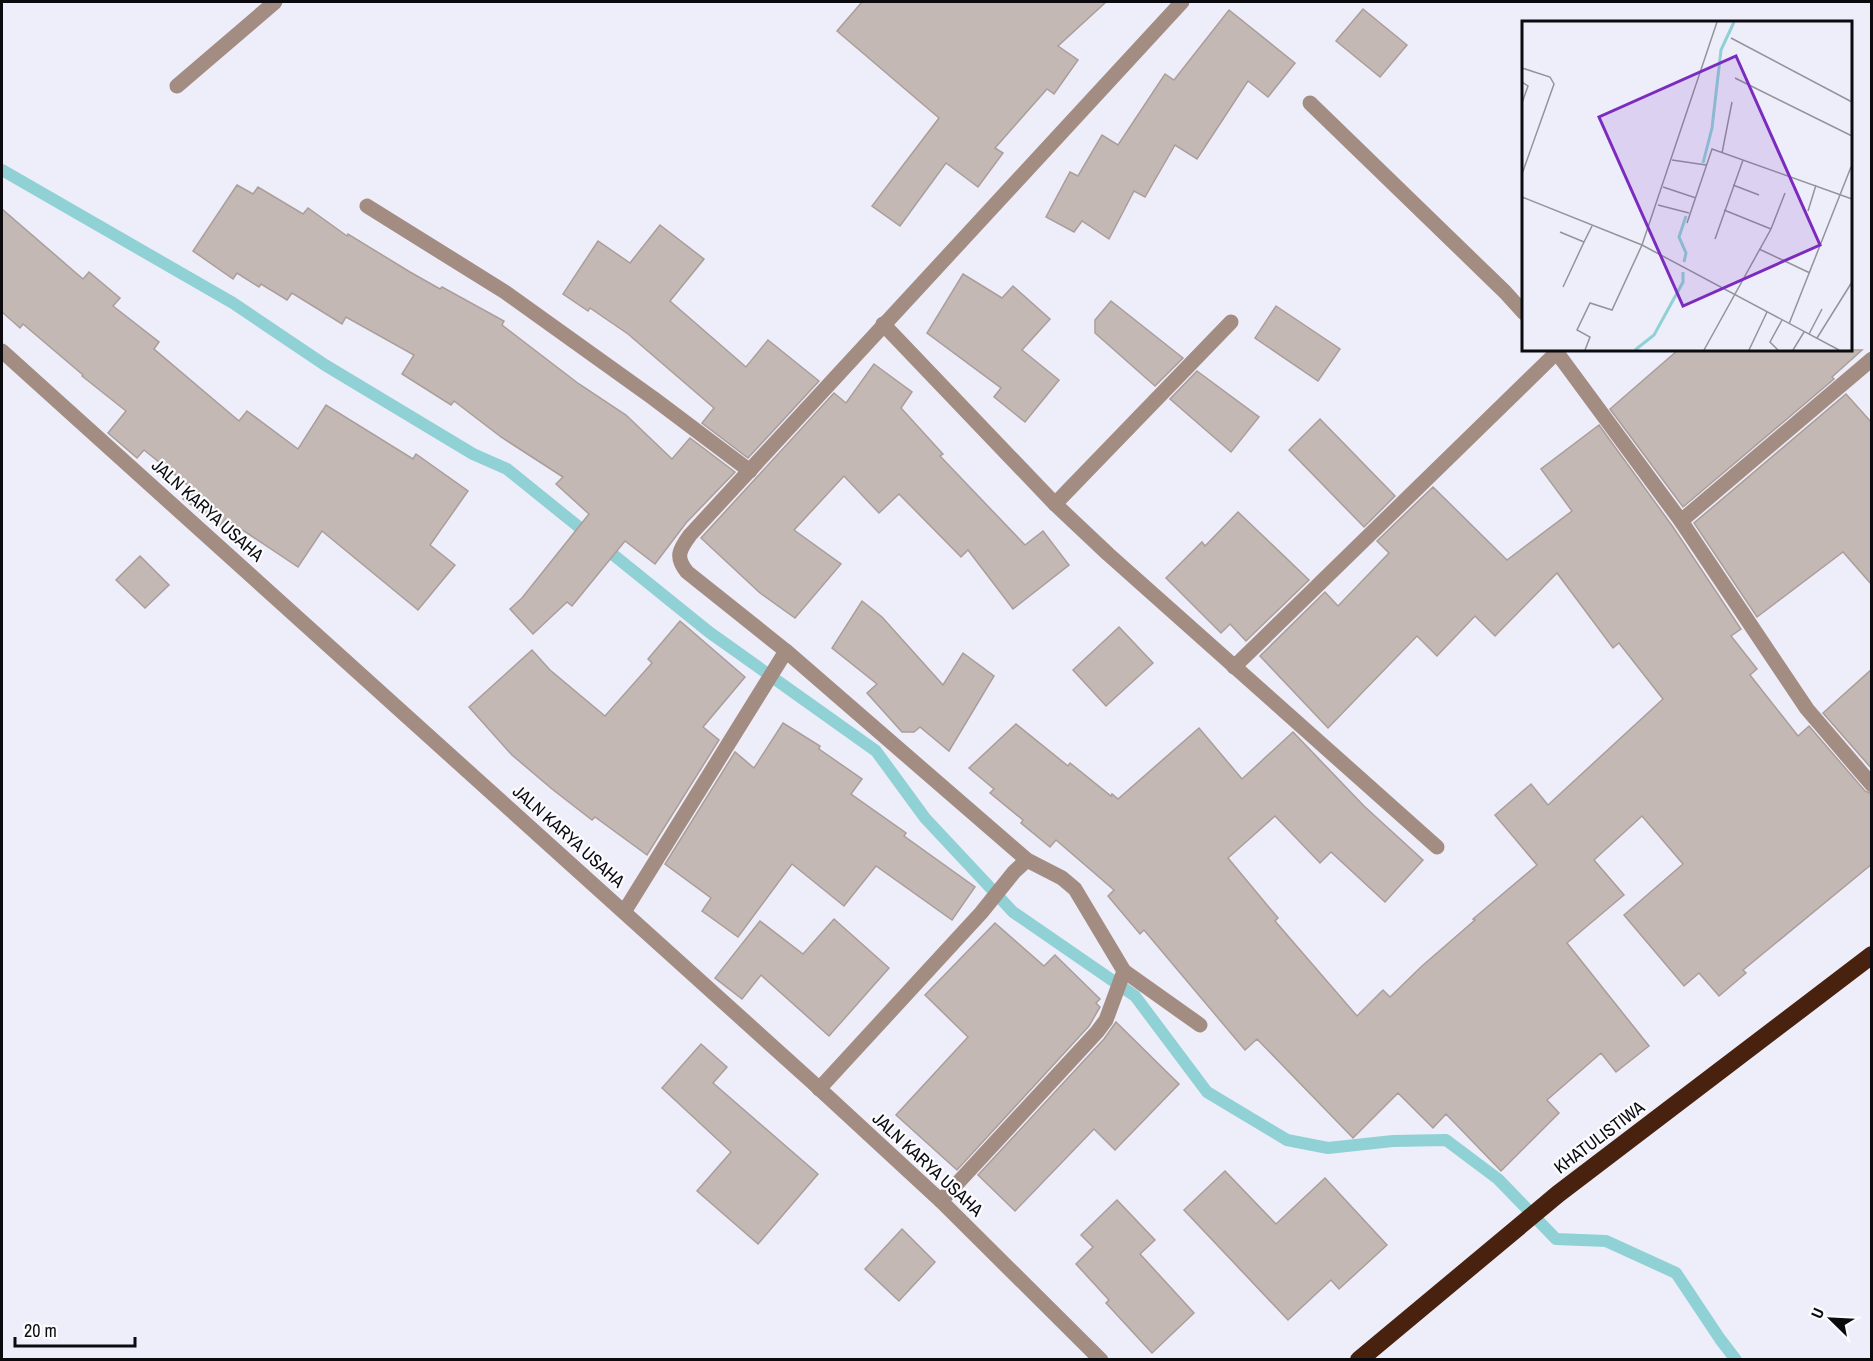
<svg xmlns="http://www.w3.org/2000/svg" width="1873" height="1361" font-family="'Archivo Narrow',sans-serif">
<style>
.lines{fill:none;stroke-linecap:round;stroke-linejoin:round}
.stream{stroke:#90d1d6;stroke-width:12}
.building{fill:#c4b8b4;stroke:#aa9d9a;stroke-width:1.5}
.minor{stroke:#a38d83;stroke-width:15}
.highway{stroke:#49220f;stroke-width:18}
.labels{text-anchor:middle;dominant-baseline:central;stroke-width:4.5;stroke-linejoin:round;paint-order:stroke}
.street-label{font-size:18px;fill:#0b0b0f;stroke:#fcfcff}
.inset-river{fill:none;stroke:#90d1d6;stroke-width:3}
.inset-road{fill:none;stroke:#93939c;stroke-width:1.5}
.view{fill:#7b2cbf;fill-opacity:0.15;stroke:#7b2cbf;stroke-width:3}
.inset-edge{fill:none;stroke:#0b0b0f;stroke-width:3}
</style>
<rect width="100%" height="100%" fill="#eeeefa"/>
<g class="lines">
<path class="stream" d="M2 170 233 303 325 365 473 454 507 469 709 632 876 751 925 818 1013 912 1135 996 1207 1092 1287 1140 1328 1148 1393 1141 1446 1140 1498 1179 1556 1239 1606 1241 1676 1273 1720 1339 1736 1360"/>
</g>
<g class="building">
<path d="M862 2H1106L1058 46 1078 60 1054 94 1047 89 995 148 1003 153 978 187 946 163 900 226 872 206 939 118 837 31Z"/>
<path d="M1363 9 1407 45 1380 77 1336 41Z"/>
<path d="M1229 10 1295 63 1268 97 1248 81 1197 159 1175 145 1145 197 1134 191 1109 239 1082 221 1074 232 1046 217 1070 172 1078 176 1102 135 1118 145 1165 74 1174 80Z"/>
<path d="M237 185 253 194 258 187 303 214 308 208 347 236 348 234 410 272 440 289 442 287 504 321 502 325 579 384 626 415 672 459 690 438 735 472 686 523 655 564 625 541 572 606 567 602 533 634 510 609 522 598 589 514 556 484 563 477 501 437 454 401 451 405 402 374 414 355 346 317 342 324 292 293 287 300 261 284 259 287 237 273 233 279 193 251Z"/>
<path d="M2 209 83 279 89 272 120 298 113 306 159 342 154 349 239 421 247 411 298 449 326 405 413 459 416 454 468 491 430 545 455 565 418 610 322 531 298 567 226 519 220 526 183 499 191 488 144 450 137 458 108 433 126 411 82 376 83 375 23 324 20 328 2 312Z"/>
<path d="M660 225 704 259 670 301 746 367 768 340 819 381 748 458 702 423 714 408 628 334 590 308 588 311 563 294 598 241 630 263Z"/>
<path d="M963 274 1002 298 1013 286 1050 319 1022 350 1059 380 1025 422 994 397 1001 388 927 333Z"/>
<path d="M1111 301 1183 358 1155 386 1095 333V320Z"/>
<path d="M1276 306 1340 349 1318 381 1255 338Z"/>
<path d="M1678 350H1862L1832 377 1834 379 1683 507 1610 409Z"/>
<path d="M874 364 912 392 901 408 943 454 940 456 1025 545 1043 531 1069 565 1013 609 968 550 961 557 899 494 879 513 844 476 794 530 841 564 795 618 760 593 701 538 834 393 846 403Z"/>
<path d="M1197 371 1259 417 1231 452 1170 399Z"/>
<path d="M1846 394 1872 423V585L1843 552 1757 617 1694 523Z"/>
<path d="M1320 419 1395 496 1364 527 1289 450Z"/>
<path d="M1599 425 1673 527 1741 629 1731 636 1757 669 1750 675 1798 736 1809 726 1865 791 1872 794V864L1743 970 1746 973 1719 996 1699 973 1684 986 1624 915 1683 864 1642 816 1594 860 1624 895 1567 943 1649 1046 1616 1072 1601 1053 1547 1100 1559 1113 1501 1171 1446 1114 1433 1128 1398 1093 1353 1138 1257 1039 1245 1050 1144 930 1140 934 1108 896 1114 890 1056 840 1050 847 1021 823 1023 820 990 793 994 789 969 768 1016 724 1068 766 1070 763 1111 796 1112 794 1118 799 1199 728 1242 779 1293 732 1364 806 1423 860 1385 902 1331 852 1320 863 1275 816 1228 858 1278 918 1275 921 1357 1016 1383 990 1390 997 1422 966 1475 920 1473 919 1537 865 1495 815 1531 784 1548 805 1663 699 1619 643 1613 648 1557 573 1495 636 1475 616 1437 656 1417 636 1328 728 1260 656 1325 592 1338 606 1389 553 1377 541 1433 487 1507 560 1572 511 1541 469Z"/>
<path d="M1238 512 1309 580 1246 641 1230 624 1221 633 1166 578 1202 542 1205 546Z"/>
<path d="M140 556 169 585 145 608 116 580Z"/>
<path d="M862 601 882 617 943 685 963 653 994 676 949 751 920 727 914 732H902L867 693 877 684 832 648Z"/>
<path d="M680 621 745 677 703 727 719 740 647 855 595 817 592 820 552 789 512 755 469 707 532 650 550 670 605 716 652 663 648 659Z"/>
<path d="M1119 627 1153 663 1106 706 1073 670Z"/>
<path d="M1872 669V769L1823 713Z"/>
<path d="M783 723 820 746 819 749 862 779 851 794 906 833 904 836 975 887 952 920 876 866 844 906 792 864 738 937 702 911 711 898 665 864 735 752 754 768Z"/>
<path d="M834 919 889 968 829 1036 761 975 742 999 715 978 760 921 803 954Z"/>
<path d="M995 923 1044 966 1055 955 1100 999 1096 1003 1100 1007 1089 1026 957 1170 896 1115 968 1037 925 995Z"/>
<path d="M1116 1022 1179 1084 1115 1150 1094 1129 1015 1211 978 1175 1104 1039Z"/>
<path d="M701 1044 727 1067 713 1083 818 1174 758 1244 697 1191 731 1152 662 1088Z"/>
<path d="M1225 1171 1276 1224 1325 1178 1387 1245 1339 1289 1331 1280 1288 1320 1184 1210Z"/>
<path d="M1117 1200 1155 1240 1140 1254 1194 1313 1152 1353 1106 1303 1109 1300 1076 1264 1093 1247 1081 1235Z"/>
<path d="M902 1229 935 1262 899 1301 865 1269Z"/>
</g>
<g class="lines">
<g class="minor">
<path d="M1182 2 690 535C679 550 675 557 687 572L786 651 1027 860 1062 878 1075 889 1124 971 1200 1025"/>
<path d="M177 86 275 2"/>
<path d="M1310 103 1505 292 1524 313"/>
<path d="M367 206 505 292 653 398 750 471"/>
<path d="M883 324 1055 504 1108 554 1437 847"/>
<path d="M1555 350 1681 521 1807 709 1872 785"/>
<path d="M2 351 811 1081 941 1201 1101 1360"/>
<path d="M1055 504 1231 322"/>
<path d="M1681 521 1872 359"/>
<path d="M1234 667 1557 352"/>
<path d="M624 912 786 651"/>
<path d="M819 1089 981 913 1014 872 1027 860"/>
<path d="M941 1201 1097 1032 1106 1020 1124 971"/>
</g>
<path class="highway" d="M1359 1360 1558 1194 1872 955"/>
</g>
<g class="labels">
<g class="street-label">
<text transform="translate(208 510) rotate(42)">JALN KARYA USAHA</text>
<text transform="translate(569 836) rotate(42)">JALN KARYA USAHA</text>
<text transform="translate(1599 1137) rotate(-37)">KHATULISTIWA</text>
<text transform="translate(928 1164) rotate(43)">JALN KARYA USAHA</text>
</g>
</g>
<g transform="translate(1522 21)">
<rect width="330" height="330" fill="#eeeefa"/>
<path class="inset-river" d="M181 142 190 107 199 29 212 1M162 241 164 232 157 216 164 195M113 329 132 314 161 261V251"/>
<path class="inset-road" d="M209 17 330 81M0 47 28 56 32 63 0 153M213 57 330 115M0 61 6 65 0 82M200 132 210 81M150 139 184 144M211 164 237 174M141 166 174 177M0 176 120 224 317 329M136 184 167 192M202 189 249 208M286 190 294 164M165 202 190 128 330 178M38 211 62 221 70 205M193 218 221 139M237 228 288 252M41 266 62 221M267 303 329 146M287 313 300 288M295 317 330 261M63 329 68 316 55 309 68 282 90 289 120 224 195 1M182 329 249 208 263 172M227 329 245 291M256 329 248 321 260 299M271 329 282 311"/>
<path class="view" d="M214 35 298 224 161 285 77 96Z"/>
<rect width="330" height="330" class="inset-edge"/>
</g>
<rect width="1873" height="1361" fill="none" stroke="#0b0b0f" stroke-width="6"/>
<g transform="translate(1831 1319) rotate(294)" stroke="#fcfcff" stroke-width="4.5" paint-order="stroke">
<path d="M0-4.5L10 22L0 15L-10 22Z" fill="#0b0b0f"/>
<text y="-9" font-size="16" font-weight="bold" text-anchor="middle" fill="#0b0b0f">U</text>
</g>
<path d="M15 1337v9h120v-9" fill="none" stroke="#0b0b0f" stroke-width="3"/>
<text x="24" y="1337" font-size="18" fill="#0b0b0f" stroke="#fcfcff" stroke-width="4.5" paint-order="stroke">20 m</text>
</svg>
